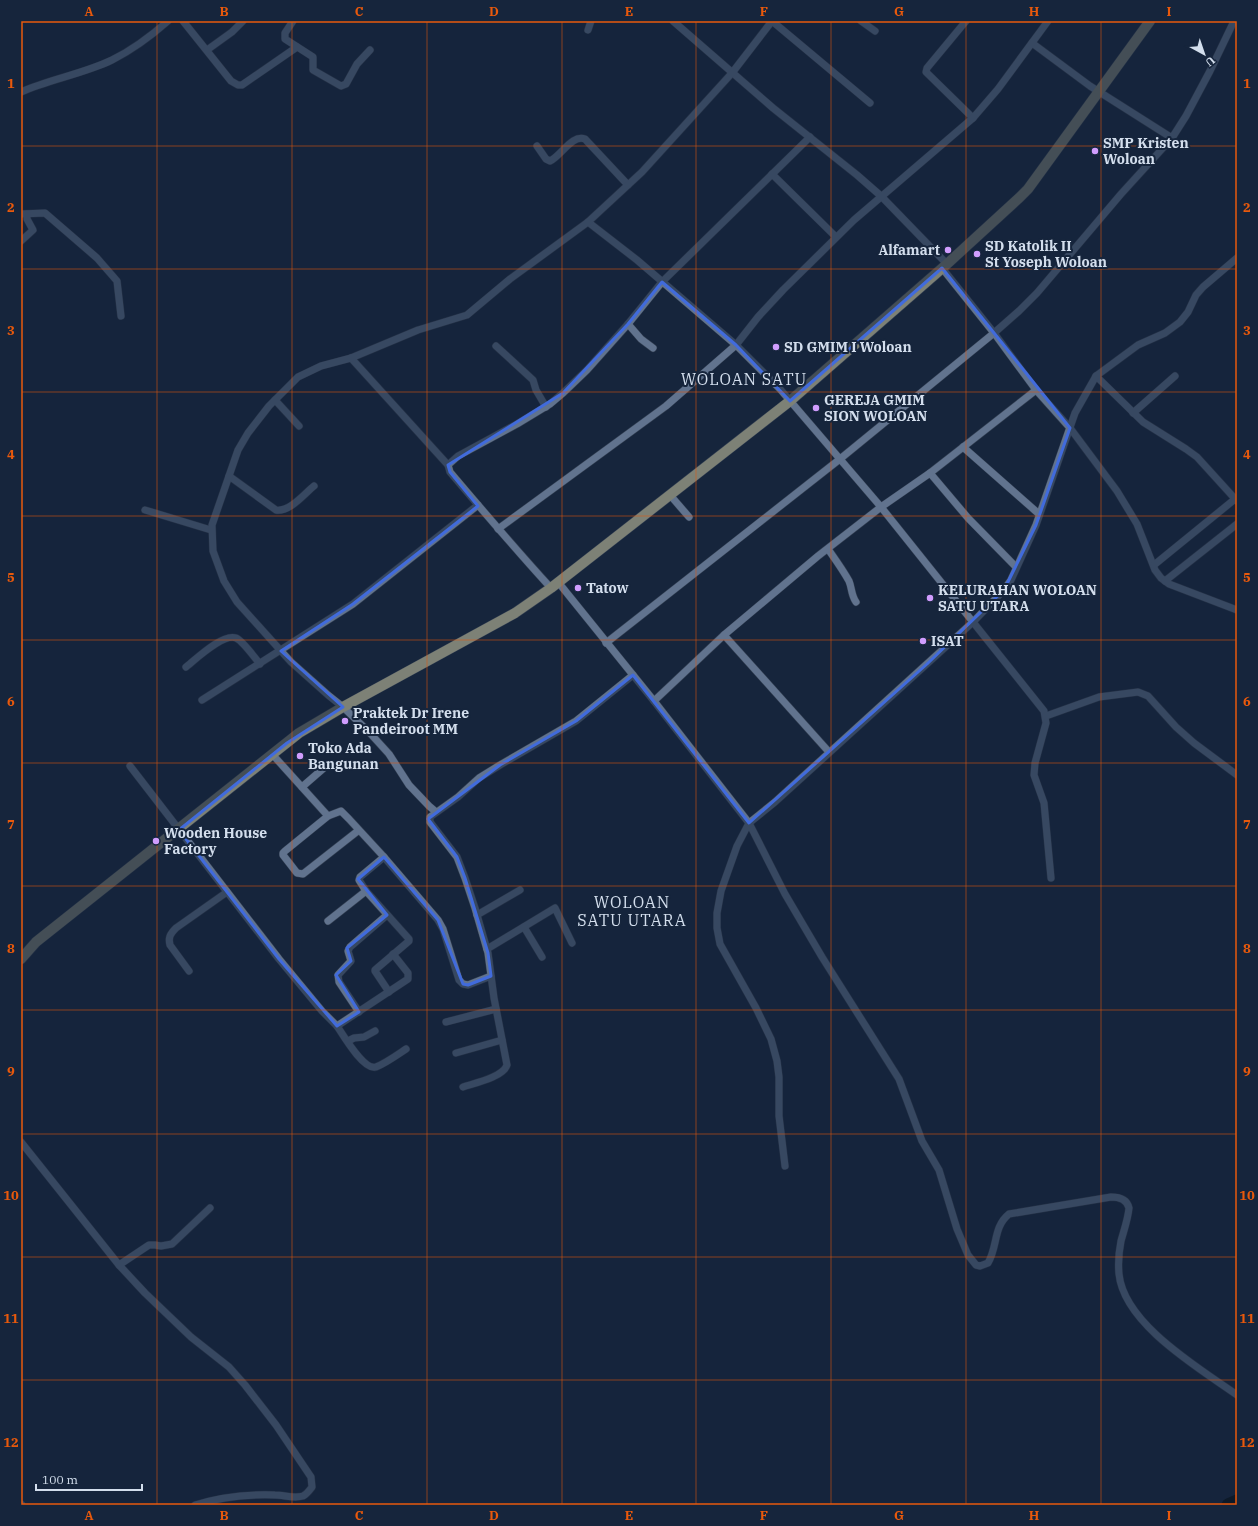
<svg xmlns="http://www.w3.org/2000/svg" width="1258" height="1526" font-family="'IBM Plex Serif',serif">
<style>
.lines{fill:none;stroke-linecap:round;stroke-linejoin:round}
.river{stroke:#030d10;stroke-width:13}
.minor-casing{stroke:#344053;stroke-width:8}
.secondary-casing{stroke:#344053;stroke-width:11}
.minor{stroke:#61738e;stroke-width:7}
.secondary{stroke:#7d8176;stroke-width:10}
.marked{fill:none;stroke:#416bdc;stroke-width:3;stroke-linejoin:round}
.grid{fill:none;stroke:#e8590c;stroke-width:1;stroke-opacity:0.55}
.poi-dot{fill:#d09dfe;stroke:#16253c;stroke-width:1.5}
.labels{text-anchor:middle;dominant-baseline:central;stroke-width:4;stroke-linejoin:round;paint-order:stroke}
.poi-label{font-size:14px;font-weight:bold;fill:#d3deed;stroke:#16253c;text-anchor:start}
.quarter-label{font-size:16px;letter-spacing:1px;fill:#d3deed;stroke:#16253c}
.neatline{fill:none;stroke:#e8590c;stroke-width:1.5}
.grid-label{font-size:13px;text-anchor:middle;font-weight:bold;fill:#e8590c}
</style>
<rect width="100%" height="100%" fill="#16253c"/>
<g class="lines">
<path class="river" d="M1228 1505 1237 1501"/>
<defs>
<g id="minor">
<path d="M183 21 231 81 238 85H242L297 47"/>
<path d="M293 21 285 33V39L313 57V70L341 86 346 84 357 64 370 50"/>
<path d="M673 21 773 108 857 175 881 196 947 264"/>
<path d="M772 21 870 103"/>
<path d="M861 21 875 31"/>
<path d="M966 21 927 68 926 72 973 118"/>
<path d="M588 30 591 21"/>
<path d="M1032 43 1090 86 1172 138"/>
<path d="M207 50 232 32 243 21"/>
<path d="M21 92C50 79 83 74 112 60 132 50 151 36 168 21"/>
<path d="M537 146 546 159 550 161C561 156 572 134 585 139L628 185"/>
<path d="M772 174 836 237"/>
<path d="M21 214 45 213 97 258 117 281 121 316"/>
<path d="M588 222 637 260 736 345 780 389 881 507 1044 711 1046 723 1035 763 1034 775 1044 803 1051 878"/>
<path d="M21 241 33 230 27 219V214"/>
<path d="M942 268 994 333 1036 390 1070 428 1117 491 1137 524 1155 570 1161 578 1169 584 1237 610"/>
<path d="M628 324 641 339 653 348"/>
<path d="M496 346 533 380 536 390 546 407"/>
<path d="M351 358 448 465"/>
<path d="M1096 376 1143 422 1186 449 1197 457 1237 501"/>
<path d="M275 400 299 426"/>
<path d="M1133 413 1175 376"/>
<path d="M963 447 1039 514"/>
<path d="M930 473 968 518 1016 567"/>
<path d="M229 476 276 510C290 512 304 494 314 486"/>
<path d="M670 495 689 517"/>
<path d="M145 510 211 530"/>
<path d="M498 529 666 406 736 345 758 317 783 290 854 220 973 118 998 89 1048 21"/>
<path d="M828 549C835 559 843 570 849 581 852 588 851 595 856 602"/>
<path d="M1154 565 1235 499"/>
<path d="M1165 581 1237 524"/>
<path d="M558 582 654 701 749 823 785 894 822 957 899 1079 922 1141 939 1170 957 1229 968 1255 976 1265 980 1266 988 1263C998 1246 993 1227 1009 1214L1111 1197C1119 1197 1127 1199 1129 1208 1128 1219 1124 1230 1121 1241 1119 1251 1118 1263 1119 1274 1124 1324 1199 1368 1237 1395"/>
<path d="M551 588C516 550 483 511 450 472L448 465 458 456 517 424 550 404 563 393 587 370 628 324 662 282 810 137"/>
<path d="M724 635 829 752"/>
<path d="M606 643 840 459 994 333 1019 311 1037 293 1121 194 1172 138 1186 116 1210 71 1234 21"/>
<path d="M186 667C196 659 223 633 236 638 243 641 254 657 260 664"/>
<path d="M202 700 353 604 478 505"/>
<path d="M654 701 724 635 818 556 881 507 930 473 1036 390"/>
<path d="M1046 716 1099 697 1138 692 1148 696 1176 727 1194 743 1237 775"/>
<path d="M272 754 328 816"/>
<path d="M130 766 279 959 322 1011 337 1026"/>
<path d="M302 787 325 767"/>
<path d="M436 812 429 806 409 785 389 754 369 732 343 707 328 695 291 662 237 602 224 581 213 551 212 525 238 450 248 433 269 406 298 377 321 366 351 358 418 330 467 315 510 279 588 222 642 172 732 73 772 21"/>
<path d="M359 830 303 874 297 873 283 855V853L285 851 328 816 341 811 349 819 384 857 438 920 443 929 459 980 463 984 468 985 491 976"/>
<path d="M384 857 360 877 359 880 366 891 409 939V941L375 970V971L389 992"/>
<path d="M477 915 520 890"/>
<path d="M328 921 366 891"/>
<path d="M524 927 542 957"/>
<path d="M487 949 555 908 572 943"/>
<path d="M393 954 408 973V979L337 1026C343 1035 364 1071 376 1067 386 1063 397 1055 406 1049"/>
<path d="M189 971 170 945C168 938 170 934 176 928L227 892"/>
<path d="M359 1012 339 982 338 975 351 961 348 951 350 947 387 915"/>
<path d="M446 1022 496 1009"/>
<path d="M348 1041 354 1038 364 1037 375 1031"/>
<path d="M456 1053 502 1040"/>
<path d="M463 1087C475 1083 503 1077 507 1065L494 998 488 953 475 908 465 878 457 857 430 822V817L458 797 479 778 500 765 576 721 633 675"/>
<path d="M21 1142 119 1265 145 1293 191 1337 229 1367 245 1385 276 1425 311 1477 312 1487C309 1491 307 1494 303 1496 294 1499 284 1495 275 1495 248 1494 221 1497 195 1505"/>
<path d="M785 1166 779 1116V1077L777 1061 771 1039 756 1008 720 944 717 928V913L721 891 737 846 749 823 775 802 973 622 1004 590 1011 580 1036 525 1075 413 1096 376 1138 345 1165 333 1180 322 1188 312 1196 295 1203 287 1237 258"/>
<path d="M119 1265 149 1245H155L161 1246 172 1244 210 1208"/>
<path d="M21 1504 22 1505"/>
</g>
<path id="secondary" d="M21 959 36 942 299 733 343 707 515 613 551 588 790 401 947 264 1019 198 1028 189 1150 21"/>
</defs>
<use href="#minor" class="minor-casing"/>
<use href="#secondary" class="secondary-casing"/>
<use href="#minor" class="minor"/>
<use href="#secondary" class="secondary"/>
</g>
<path d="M0 0H1258V1526H0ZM942 268 1070 428 1036 525 1004 590 927 664 749 823 633 675 576 721 500 765 428 819 457 857 465 878 488 953 491 976 468 985 463 984 438 920 384 857 358 879 387 915 347 948 351 961 336 975 359 1012 337 1026 279 959 179 830 287 743 343 707 281 651 353 604 478 506 450 472 448 465 563 393 628 324 662 282 736 345 790 401Z" fill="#16253c" fill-opacity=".55" fill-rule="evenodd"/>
<path class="marked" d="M942 268 1070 428 1036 525 1004 590 927 664 749 823 633 675 576 721 500 765 428 819 457 857 465 878 488 953 491 976 468 985 463 984 438 920 384 857 358 879 387 915 347 948 351 961 336 975 359 1012 337 1026 279 959 179 830 287 743 343 707 281 651 353 604 478 506 450 472 448 465 563 393 628 324 662 282 736 345 790 401Z"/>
<path class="grid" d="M157 21V1505M292 21V1505M427 21V1505M562 21V1505M696 21V1505M831 21V1505M966 21V1505M1101 21V1505M21 146H1237M21 269H1237M21 392H1237M21 516H1237M21 640H1237M21 763H1237M21 886H1237M21 1010H1237M21 1134H1237M21 1257H1237M21 1380H1237"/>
<g class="poi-dot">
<circle cx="1095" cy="151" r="4"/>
<circle cx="948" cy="250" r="4"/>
<circle cx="977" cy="254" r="4"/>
<circle cx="776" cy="347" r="4"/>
<circle cx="816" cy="408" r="4"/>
<circle cx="578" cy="588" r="4"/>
<circle cx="930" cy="598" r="4"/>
<circle cx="923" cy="641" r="4"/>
<circle cx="345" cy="721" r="4"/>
<circle cx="300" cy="756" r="4"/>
<circle cx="156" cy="841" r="4"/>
</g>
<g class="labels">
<g class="poi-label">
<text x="1103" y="143">SMP Kristen<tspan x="1103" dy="16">Woloan</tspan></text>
<text x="985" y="246">SD Katolik II<tspan x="985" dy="16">St Yoseph Woloan</tspan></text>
<text x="940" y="250" text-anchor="end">Alfamart</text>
<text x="784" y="347">SD GMIM I Woloan</text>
<text x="824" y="400">GEREJA GMIM<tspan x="824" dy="16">SION WOLOAN</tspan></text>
<text x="586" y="588">Tatow</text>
<text x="938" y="590">KELURAHAN WOLOAN<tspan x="938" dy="16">SATU UTARA</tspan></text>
<text x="931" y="641">ISAT</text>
<text x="353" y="713">Praktek Dr Irene<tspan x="353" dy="16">Pandeiroot MM</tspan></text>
<text x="308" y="748">Toko Ada<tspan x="308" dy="16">Bangunan</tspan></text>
<text x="164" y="833">Wooden House<tspan x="164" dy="16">Factory</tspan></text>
</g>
<g class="quarter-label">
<text x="744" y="379">WOLOAN SATU</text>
<text x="632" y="902">WOLOAN<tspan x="632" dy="18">SATU UTARA</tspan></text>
</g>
</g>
<rect width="1258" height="1526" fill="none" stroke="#16253c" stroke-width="44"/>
<g transform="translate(1204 54) rotate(140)" stroke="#16253c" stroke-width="3" paint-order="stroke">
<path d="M0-3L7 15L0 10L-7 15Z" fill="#d3deed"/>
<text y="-6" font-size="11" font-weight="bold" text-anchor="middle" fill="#d3deed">U</text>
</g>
<path d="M36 1484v6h106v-6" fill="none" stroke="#d3deed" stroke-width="2"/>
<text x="42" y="1484" font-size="12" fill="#d3deed" stroke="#16253c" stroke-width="3" paint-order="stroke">100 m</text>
<rect x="22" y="22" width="1214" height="1482" class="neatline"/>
<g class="grid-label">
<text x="89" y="16">A</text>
<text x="224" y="16">B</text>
<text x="359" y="16">C</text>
<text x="494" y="16">D</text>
<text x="629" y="16">E</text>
<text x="764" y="16">F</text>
<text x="899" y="16">G</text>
<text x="1034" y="16">H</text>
<text x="1169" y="16">I</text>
<text x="11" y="88">1</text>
<text x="1247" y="88">1</text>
<text x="11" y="212">2</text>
<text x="1247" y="212">2</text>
<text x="11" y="335">3</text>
<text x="1247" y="335">3</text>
<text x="11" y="459">4</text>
<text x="1247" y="459">4</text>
<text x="11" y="582">5</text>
<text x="1247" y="582">5</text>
<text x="11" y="706">6</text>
<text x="1247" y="706">6</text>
<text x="11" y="829">7</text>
<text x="1247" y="829">7</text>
<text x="11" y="953">8</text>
<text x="1247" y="953">8</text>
<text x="11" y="1076">9</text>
<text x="1247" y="1076">9</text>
<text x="11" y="1200">10</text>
<text x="1247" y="1200">10</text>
<text x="11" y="1323">11</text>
<text x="1247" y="1323">11</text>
<text x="11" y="1447">12</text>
<text x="1247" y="1447">12</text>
<text x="89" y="1520">A</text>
<text x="224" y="1520">B</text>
<text x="359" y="1520">C</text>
<text x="494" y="1520">D</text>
<text x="629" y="1520">E</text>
<text x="764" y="1520">F</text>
<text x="899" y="1520">G</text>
<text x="1034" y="1520">H</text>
<text x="1169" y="1520">I</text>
</g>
</svg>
